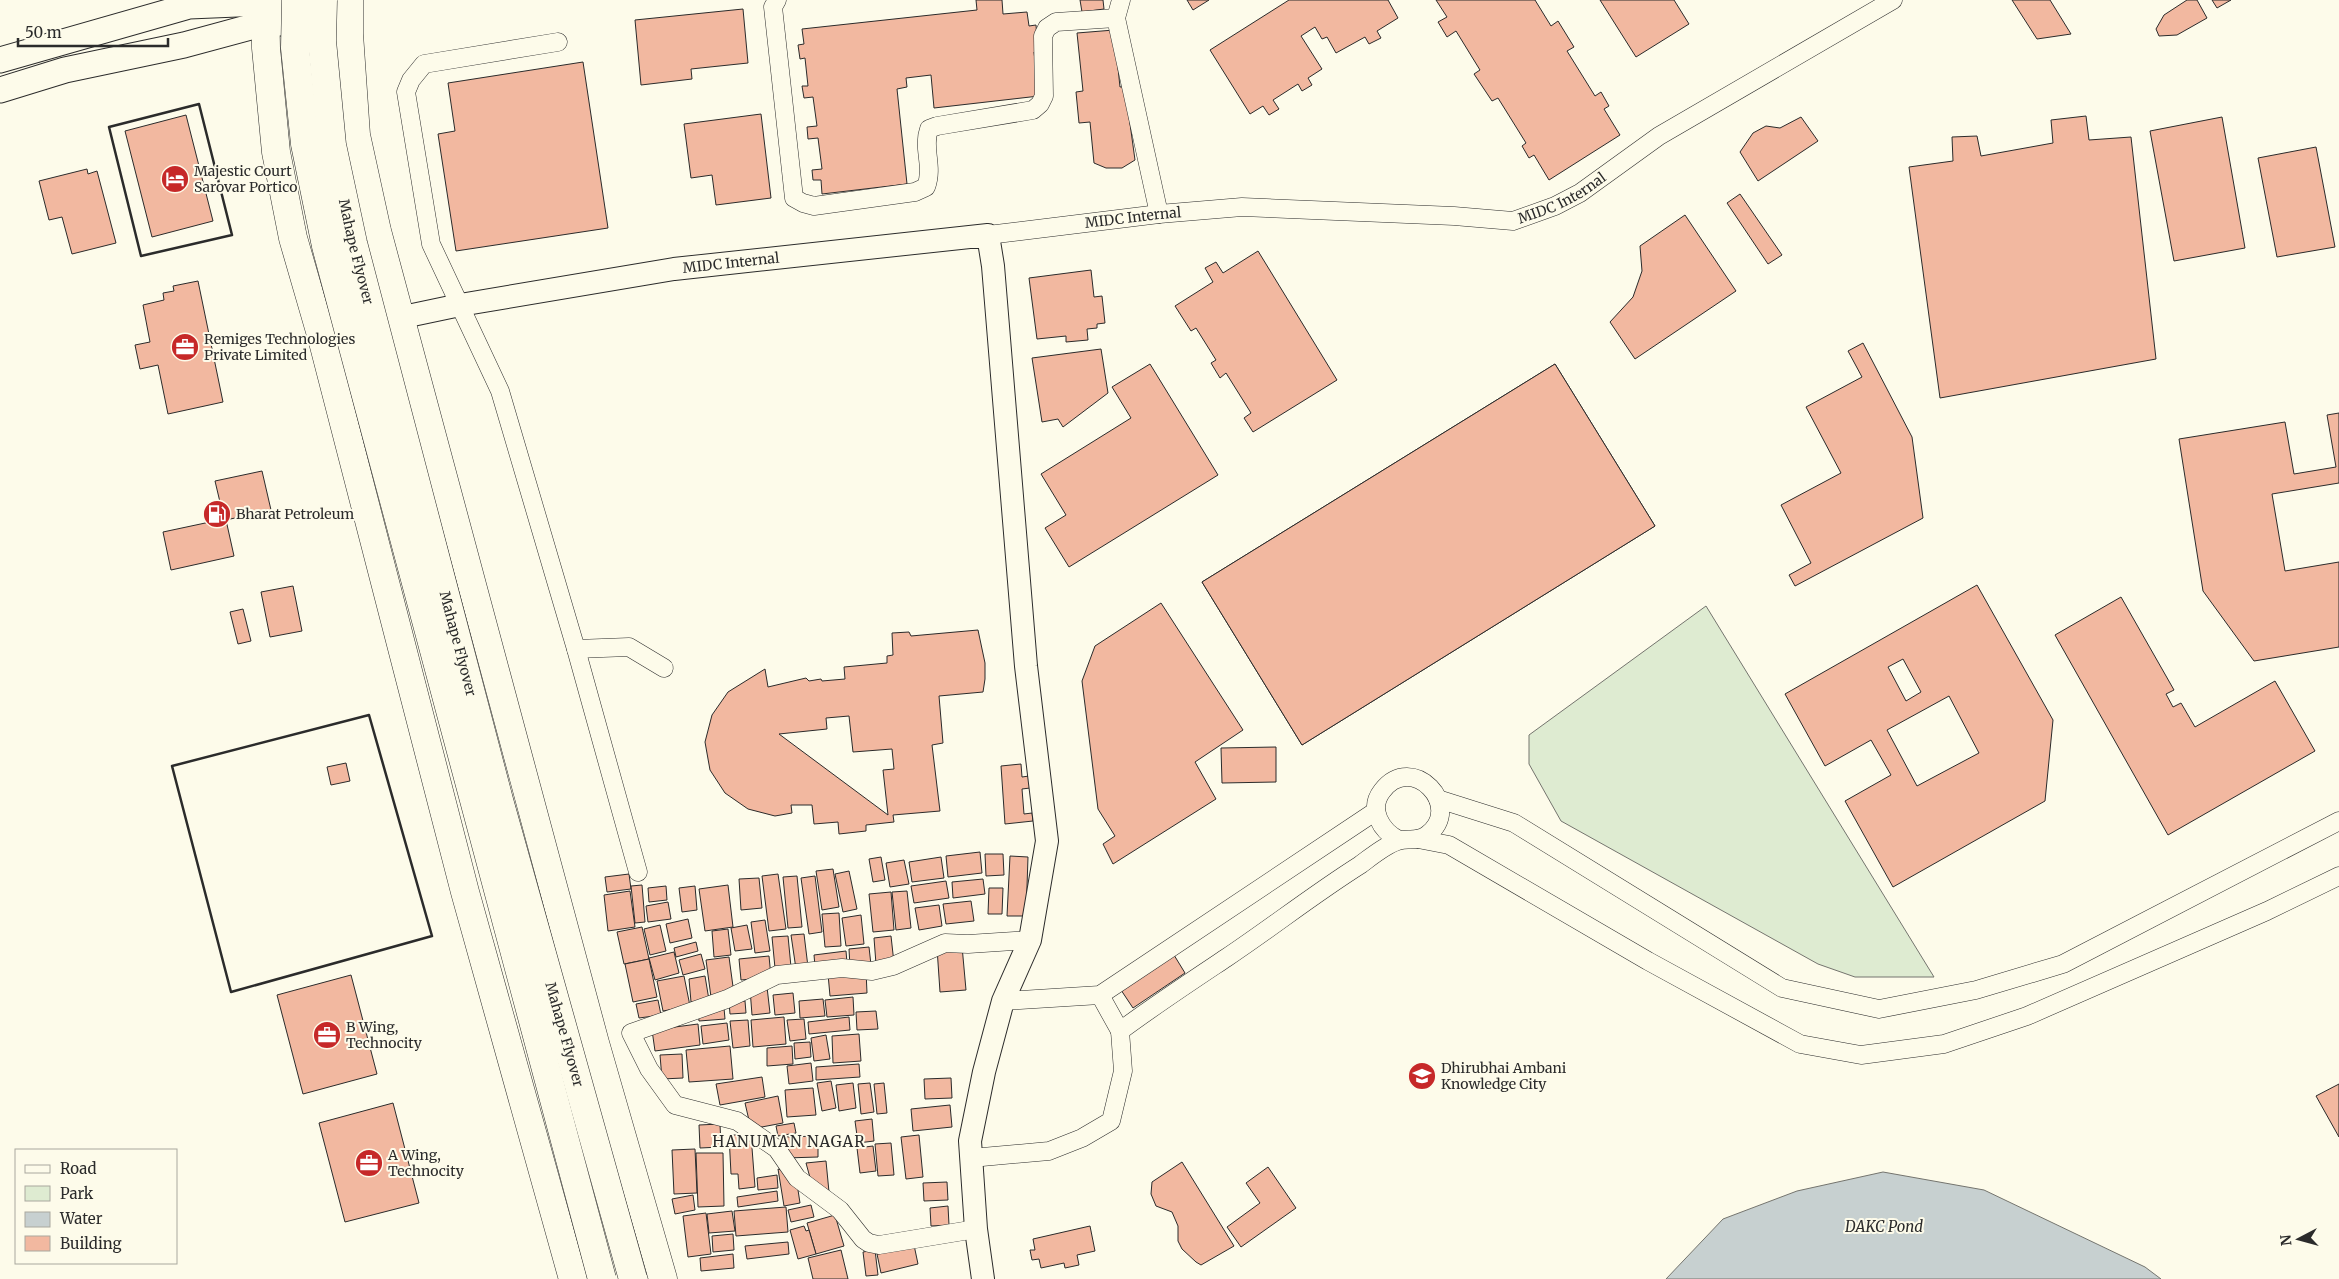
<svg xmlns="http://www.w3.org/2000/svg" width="2339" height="1279" font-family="Merriweather,serif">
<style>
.green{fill:#deebd1;stroke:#74746e}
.water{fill:#c7d0d0;stroke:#74746e}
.building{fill:#f2b8a0;stroke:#2b2b2b;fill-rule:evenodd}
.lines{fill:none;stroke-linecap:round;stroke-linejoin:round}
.minor-casing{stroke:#2b2b2b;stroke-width:19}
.tertiary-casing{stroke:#2b2b2b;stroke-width:24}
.secondary-casing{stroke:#2b2b2b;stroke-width:27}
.primary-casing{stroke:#2b2b2b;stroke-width:29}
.minor{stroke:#fdfbea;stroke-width:18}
.tertiary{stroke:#fdfbea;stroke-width:22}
.secondary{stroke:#fdfbea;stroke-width:25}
.primary{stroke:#fdfbea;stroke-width:28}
.primary-bridge-casing{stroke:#2b2b2b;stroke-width:29;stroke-linecap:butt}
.primary-bridge{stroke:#fdfbea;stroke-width:28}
.wall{stroke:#2b2b2b;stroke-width:2.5}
.labels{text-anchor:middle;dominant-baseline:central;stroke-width:4;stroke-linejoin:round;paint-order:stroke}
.poi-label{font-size:14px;fill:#2b2b2b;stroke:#fdfbea;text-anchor:start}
.street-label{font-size:14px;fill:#2b2b2b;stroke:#fdfbea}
.neighbourhood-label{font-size:15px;letter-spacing:1px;fill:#2b2b2b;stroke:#fdfbea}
.water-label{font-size:15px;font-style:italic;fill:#2b2b2b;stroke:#fdfbea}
</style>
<rect width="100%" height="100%" fill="#fdfbea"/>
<path class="green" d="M1706 606 1934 977H1855L1818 964 1561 821 1529 764V735Z"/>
<path class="water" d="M1883 1172 1984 1190 2145 1267 2161 1279H1666L1723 1219 1797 1191Z"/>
<g class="building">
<path d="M976 0H1002L1003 14 1027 12 1029 26 1036 25 1038 52H1034L1039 96 934 108 931 75 906 78 907 87 897 89 907 184 822 194 821 180H813L812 170 822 169 818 138 808 139 807 127 817 126 813 97 804 98 802 86H808L805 58 800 59 798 45 804 44 802 29 977 10Z"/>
<path d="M1080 0H1103L1104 9 1082 12Z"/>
<path d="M1187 0H1209L1193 10Z"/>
<path d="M1289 0H1388L1398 18 1377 31 1381 38 1369 44 1365 37 1336 53 1327 37 1322 39 1315 27 1301 36 1322 69 1308 78 1312 85 1302 91 1298 84 1273 100 1279 109 1269 115 1263 106 1250 114 1210 50Z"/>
<path d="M1436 0H1535L1551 26 1558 21 1574 47 1567 51 1595 96 1601 92 1609 106 1604 109 1620 135 1549 180 1534 155 1529 158 1522 146 1526 143 1498 98 1492 101 1474 74 1480 70 1456 31 1447 37 1438 22 1447 17Z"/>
<path d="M1600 0H1674L1689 24 1636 57Z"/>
<path d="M2012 0H2050L2071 34 2037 39Z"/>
<path d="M2187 0H2197L2207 18 2177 35 2159 36 2156 29 2164 15Z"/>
<path d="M2212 0H2231L2217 8Z"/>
<path d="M743 9 748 63 691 69 692 79 641 85 635 20Z"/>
<path d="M1114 30 1120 87 1129 86 1127 102 1135 160 1122 168H1106L1094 163 1090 122 1079 123 1076 92 1083 91 1077 33Z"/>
<path d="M583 62 608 228 456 251 438 134 455 131 448 83Z"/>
<path d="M761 114 771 198 716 205 712 175 691 178 684 124Z"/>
<path d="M186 115 213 221 152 237 125 131Z"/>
<path d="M2086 116 2089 140 2131 137 2156 359 1940 398 1909 167 1953 161 1952 137 1977 136 1981 156 2053 143 2051 120Z"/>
<path d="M1801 117 1818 141 1758 181 1740 152 1753 133 1766 126 1780 128Z"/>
<path d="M2222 117 2245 248 2174 261 2150 131Z"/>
<path d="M2316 147 2335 247 2277 257 2258 158Z"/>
<path d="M87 169 88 174 97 171 116 243 72 254 62 217 49 220 39 181Z"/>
<path d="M1740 194 1782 255 1768 264 1727 203Z"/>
<path d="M1685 215 1736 291 1635 359 1610 322 1633 297 1642 271 1640 246Z"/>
<path d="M1258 251 1337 380 1253 432 1244 418 1251 413 1226 373 1220 378 1211 363 1216 360 1196 328 1191 331 1175 306 1213 282 1205 268 1216 262 1223 273Z"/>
<path d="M1091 270 1094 297 1102 296 1105 323 1097 324V328L1087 329 1088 340 1066 342V336L1037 339 1029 278Z"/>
<path d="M198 281 223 402 168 414 158 365 140 369 135 345 150 342 143 305 164 300 163 293 174 291 173 286Z"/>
<path d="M1863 343 1912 437 1923 518 1795 586 1789 575 1811 563 1781 505 1841 473 1806 407 1862 377 1848 351Z"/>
<path d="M1101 349 1108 393 1063 427 1058 419 1042 422 1032 358Z"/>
<path d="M1150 364 1218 475 1069 567 1045 528 1066 515 1041 474 1131 418 1112 387Z"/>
<path d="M1555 364 1655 526 1302 745 1202 582Z"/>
<path d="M1555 364 1655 526 1302 745 1202 582Z"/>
<path d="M2339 413V483L2272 494 2285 571 2339 562V647L2254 661 2203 591 2179 439 2285 422 2294 474 2336 467 2327 415Z"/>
<path d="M262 471 271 510 226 520 234 556 171 570 163 532 224 519 215 481Z"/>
<path d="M1977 585 2053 720 2045 801 1893 887 1845 801 1891 775 1871 740 1825 766 1785 694ZM1903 659 1921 692 1906 701 1888 667ZM1949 696 1979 753 1917 786 1887 730Z"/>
<path d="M293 586 302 631 270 637 261 592Z"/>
<path d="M2121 597 2174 690 2166 694 2173 707 2181 703 2195 727 2275 681 2315 751 2168 835 2055 635Z"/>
<path d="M1161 603 1243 730 1195 762 1216 799 1113 864 1103 844 1115 836 1098 809 1082 681 1095 646Z"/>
<path d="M243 609 251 641 238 644 230 612Z"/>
<path d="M978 630 985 663V679L983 692 939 696 943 743 932 745 940 811 893 815 894 822 866 825V831L839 834 838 822 814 824 812 805H791L792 813 775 816 748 809 725 793 710 770 705 742 712 715 728 692 765 669 768 687 806 678 809 681 821 679 822 681 845 679 844 667 887 663V656L893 655 892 633 909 632 911 636ZM849 716 853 752 892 749 894 769 883 770 888 815 779 734 827 729 826 718Z"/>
<path d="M1276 747V782L1222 783 1221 748Z"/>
<path d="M346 763 350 781 331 785 327 767Z"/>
<path d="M1021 764 1022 777 1029 776 1030 788 1022 789 1024 814 1032 813 1033 821 1005 824 1001 766Z"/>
<path d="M980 852 982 873 948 877 946 856Z"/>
<path d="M985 854H1003L1004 875 986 876Z"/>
<path d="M1010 856 1028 857 1026 916H1007Z"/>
<path d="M881 857 885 880 873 882 869 859Z"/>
<path d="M941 857 944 878 912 882 909 862Z"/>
<path d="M904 860 909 884 890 887 886 863Z"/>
<path d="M833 869 839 907 822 910 816 871Z"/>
<path d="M849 871 857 909 843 912 835 874Z"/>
<path d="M629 874 631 889 607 892 605 877Z"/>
<path d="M778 874 786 929 769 931 762 876Z"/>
<path d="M797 876 802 927 788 928 783 877Z"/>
<path d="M815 876 822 932 809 934 801 878Z"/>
<path d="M759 878 762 908 741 910 739 879Z"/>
<path d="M983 879 985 894 953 898 952 882Z"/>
<path d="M946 881 949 898 914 903 911 886Z"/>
<path d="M642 885 645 922 635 923 631 886Z"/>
<path d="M728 885 733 927 705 931 699 889Z"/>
<path d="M666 886 667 900 649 902 648 888Z"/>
<path d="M695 886 697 910 682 912 679 888Z"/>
<path d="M989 888H1003L1002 914H988Z"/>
<path d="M630 891 635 927 608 931 604 895Z"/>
<path d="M907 891 911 928 896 930 892 892Z"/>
<path d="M891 892 894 930 873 932 869 894Z"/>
<path d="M971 901 974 921 946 924 943 904Z"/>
<path d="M668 902 671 919 648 922 646 906Z"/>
<path d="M939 905 942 926 919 930 915 908Z"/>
<path d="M839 913 841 946 825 947 822 914Z"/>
<path d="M861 915 864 944 846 946 842 918Z"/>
<path d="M688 919 692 938 670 943 666 924Z"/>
<path d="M765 920 770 951 755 953 751 922Z"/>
<path d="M660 925 666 951 650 955 644 929Z"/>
<path d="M747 925 752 949 735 951 731 928Z"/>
<path d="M642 927 649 959 624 964 617 932Z"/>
<path d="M728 929 731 955 714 957 712 931Z"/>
<path d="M804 934 808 967 796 969 791 935Z"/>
<path d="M788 936 791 967 775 968 772 937Z"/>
<path d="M891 936 894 963 876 964 874 938Z"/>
<path d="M696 942 698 951 676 957 674 948Z"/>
<path d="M962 946 966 990 940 992 937 948Z"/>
<path d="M869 947 871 965 850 967 849 949Z"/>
<path d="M846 951 847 963 815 966 814 955Z"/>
<path d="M674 952 679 973 655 980 649 958Z"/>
<path d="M701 954 705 969 683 975 679 960Z"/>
<path d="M1174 955 1185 973 1133 1008 1121 990Z"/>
<path d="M769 956 771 977 741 980 739 959Z"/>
<path d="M729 957 734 994 711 997 706 960Z"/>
<path d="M649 959 657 997 633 1002 625 964Z"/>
<path d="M866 971 867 993 830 996 828 974Z"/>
<path d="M351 975 377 1074 303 1094 277 995Z"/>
<path d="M684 976 690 1006 663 1011 657 981Z"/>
<path d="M705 976 709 1000 691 1002 689 979Z"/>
<path d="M767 987 770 1013 752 1015 750 989Z"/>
<path d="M793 993 795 1013 775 1015 773 995Z"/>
<path d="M853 997 854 1015 827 1017 825 1000Z"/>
<path d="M823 999 825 1016 800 1018 799 1001Z"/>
<path d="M658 1000 661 1015 639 1018 636 1004Z"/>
<path d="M745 1001 746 1013 730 1014 729 1002Z"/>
<path d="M724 1008 725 1019 699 1021 698 1010Z"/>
<path d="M876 1011 878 1029 857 1030 856 1012Z"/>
<path d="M784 1017 786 1044 753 1047 751 1020Z"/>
<path d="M849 1017 850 1030 809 1034 808 1022Z"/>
<path d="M804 1019 806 1039 790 1041 787 1020Z"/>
<path d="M748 1020 750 1046 733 1048 730 1021Z"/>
<path d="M727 1023 729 1040 703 1044 701 1026Z"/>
<path d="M698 1024 700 1045 655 1051 652 1030Z"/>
<path d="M859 1034 861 1061 833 1063 832 1036Z"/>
<path d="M826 1035 830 1059 814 1061 811 1038Z"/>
<path d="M810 1042 811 1057 795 1059 794 1043Z"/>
<path d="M730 1046 733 1079 689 1082 686 1050Z"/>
<path d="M792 1046 793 1064 767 1066V1048Z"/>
<path d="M682 1054 683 1078 662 1079 660 1055Z"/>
<path d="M811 1063 813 1081 789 1084 787 1066Z"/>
<path d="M859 1064 860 1077 816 1080V1067Z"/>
<path d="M762 1077 765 1097 720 1105 716 1084Z"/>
<path d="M951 1078 952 1098 925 1099 924 1079Z"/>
<path d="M831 1081 836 1108 822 1111 817 1083Z"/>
<path d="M853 1083 856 1108 839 1111 836 1085Z"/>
<path d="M870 1083 874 1112 861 1114 858 1084Z"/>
<path d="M884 1083 887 1113 877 1114 874 1084Z"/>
<path d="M2339 1084V1137L2316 1096Z"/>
<path d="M813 1088 816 1115 787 1117 785 1090Z"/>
<path d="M778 1096 783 1123 751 1129 745 1103Z"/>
<path d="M393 1103 419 1203 345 1222 319 1123Z"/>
<path d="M950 1105 952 1127 913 1131 911 1109Z"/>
<path d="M872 1119 874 1141 858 1143 855 1121Z"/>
<path d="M794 1123 796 1133 778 1136 776 1126Z"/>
<path d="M720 1124 721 1147 700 1148 699 1125Z"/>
<path d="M729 1135H751L755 1187 739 1189 738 1174H731Z"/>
<path d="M919 1135 923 1177 906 1179 901 1137Z"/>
<path d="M818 1136V1157L785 1158V1137Z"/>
<path d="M891 1143 894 1175 878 1176 875 1144Z"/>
<path d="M873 1146 876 1171 860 1173 857 1148Z"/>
<path d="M695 1149 697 1193 674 1194 672 1150Z"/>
<path d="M696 1153H723L724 1206 698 1207Z"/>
<path d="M826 1161 829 1192 812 1185 806 1163Z"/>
<path d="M1182 1162 1234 1246 1201 1265 1196 1262 1182 1249 1178 1241V1226L1172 1212 1156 1206 1151 1194 1152 1182Z"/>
<path d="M1268 1167 1296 1208 1241 1247 1227 1227 1260 1203 1246 1183Z"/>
<path d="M778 1169 782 1170 798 1190 800 1203 784 1206Z"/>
<path d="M777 1175 778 1188 758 1190 757 1178Z"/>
<path d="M947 1182 948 1200 924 1201 923 1183Z"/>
<path d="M777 1191 778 1201 738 1207 737 1197Z"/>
<path d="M693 1195 695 1210 675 1214 672 1199Z"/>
<path d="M811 1205 814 1217 791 1222 788 1210Z"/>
<path d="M948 1206 949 1225 931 1226 930 1208Z"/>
<path d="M786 1207 788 1232 736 1236 734 1211Z"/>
<path d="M732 1211 735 1231 709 1233 707 1214Z"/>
<path d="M706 1213 711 1254 688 1257 683 1216Z"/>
<path d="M835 1215 844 1246 816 1254 807 1223Z"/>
<path d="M804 1226 806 1231 809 1230 816 1254 798 1259 790 1230Z"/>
<path d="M1090 1226 1095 1251 1077 1255 1079 1265 1065 1268 1064 1263 1041 1268 1039 1259 1032 1260 1030 1250H1035L1033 1239Z"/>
<path d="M733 1234 734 1250 713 1252 712 1236Z"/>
<path d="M788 1242 789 1254 747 1259 745 1246Z"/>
<path d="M914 1245 918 1264 881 1273 877 1254Z"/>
<path d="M841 1250 848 1279H813L808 1258Z"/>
<path d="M875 1250 878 1275 866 1276 863 1252Z"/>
<path d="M733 1254 734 1268 701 1271 700 1258Z"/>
</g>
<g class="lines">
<defs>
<g id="minor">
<path d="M777 0 773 7 794 198 803 203 814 206 915 192 926 187C934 166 922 148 929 129L937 126 1033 110 1040 104 1044 96 1043 36 1047 28 1056 22 1116 18"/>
<path d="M1121 0 1116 18 1159 214"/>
<path d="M558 42 424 64 411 80 406 92 431 244 500 391 576 649 638 872"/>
<path id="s1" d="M988 235 1159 214 1242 207 1454 216 1513 221 1555 206 1580 193 1659 136 1893 0"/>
<path d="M576 649 629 647 664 668"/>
<path d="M1438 799 1514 823 1782 988 1879 1009 1976 990 2063 964 2339 821"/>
<path d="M1418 839 1449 845 1648 961 1800 1044 1861 1055 1944 1044 2027 1016 2267 911 2339 876"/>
<path d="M1100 995 1120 1031"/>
<path d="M1003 1001 1100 995 1376 811"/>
<path d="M971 1158 1049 1151 1082 1138 1111 1121 1123 1071 1120 1031C1155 1005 1190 982 1226 958 1271 928 1314 894 1360 865 1371 857 1385 845 1398 841 1407 837 1416 843 1427 835 1465 807 1412 751 1382 791 1368 809 1381 831 1399 840"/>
<path d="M976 1229 879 1245 869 1243 863 1239 840 1210 797 1178 777 1149 737 1121 675 1105 649 1069 631 1033 727 999 777 975 842 968 872 971 893 966 945 943 968 944 1030 940"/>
</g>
<g id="tertiary">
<path id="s2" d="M384 321 460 305 674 269 988 235 993 266 1026 666 1047 841 1030 940 1003 1001 984 1072 970 1141 976 1229 983 1279"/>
</g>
<g id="secondary">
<path d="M0 60 189 6 315 1"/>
<path d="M0 90 65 70 184 45 265 23H314"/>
</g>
<g id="primary">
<path d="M265 0 266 48 276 152 293 238 322 338 465 892 573 1279"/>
<path d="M349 0V34L356 135 377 231 595 1043 663 1279"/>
</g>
</defs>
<use href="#minor" class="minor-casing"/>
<use href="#tertiary" class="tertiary-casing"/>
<use href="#secondary" class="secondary-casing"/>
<use href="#primary" class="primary-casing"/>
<use href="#minor" class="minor"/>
<use href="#tertiary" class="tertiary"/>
<use href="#secondary" class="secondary"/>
<use href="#primary" class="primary"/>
<defs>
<g id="primary-bridge">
<path d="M296 0 295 48 305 144 326 246 602 1279"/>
<path id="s3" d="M323 0 322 41 332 145 353 243 499 800 633 1279"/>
</g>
</defs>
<use href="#primary-bridge" class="primary-bridge-casing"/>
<use href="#primary-bridge" class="primary-bridge"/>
<g class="wall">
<path d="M199 104 232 235 141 256 109 127Z"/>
<path d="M369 715 432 936 231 992 172 766Z"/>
</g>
</g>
<defs>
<symbol id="hotel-disc" viewBox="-11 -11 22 22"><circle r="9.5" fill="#c62828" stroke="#fdfbea"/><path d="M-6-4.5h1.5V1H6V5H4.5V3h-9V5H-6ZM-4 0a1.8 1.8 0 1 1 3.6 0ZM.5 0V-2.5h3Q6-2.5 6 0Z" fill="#fff"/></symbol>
<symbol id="office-disc" viewBox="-11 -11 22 22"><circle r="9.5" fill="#c62828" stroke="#fdfbea"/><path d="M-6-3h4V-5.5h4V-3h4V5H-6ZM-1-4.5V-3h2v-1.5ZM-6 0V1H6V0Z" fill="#fff"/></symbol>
<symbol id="fuel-disc" viewBox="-11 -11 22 22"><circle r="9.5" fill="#c62828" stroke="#fdfbea"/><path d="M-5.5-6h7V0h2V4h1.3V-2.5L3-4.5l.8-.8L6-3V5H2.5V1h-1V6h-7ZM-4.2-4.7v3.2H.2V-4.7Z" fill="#fff"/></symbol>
<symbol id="university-disc" viewBox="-11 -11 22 22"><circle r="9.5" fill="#c62828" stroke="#fdfbea"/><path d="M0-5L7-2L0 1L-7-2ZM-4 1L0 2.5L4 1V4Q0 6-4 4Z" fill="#fff"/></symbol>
</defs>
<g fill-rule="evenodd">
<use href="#hotel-disc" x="159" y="163" width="32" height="32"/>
<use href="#office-disc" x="169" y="331" width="32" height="32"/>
<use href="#fuel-disc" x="201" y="498" width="32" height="32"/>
<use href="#office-disc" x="311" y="1019" width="32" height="32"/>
<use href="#university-disc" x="1406" y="1060" width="32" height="32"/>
<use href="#office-disc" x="353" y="1147" width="32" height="32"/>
</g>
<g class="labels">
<g class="poi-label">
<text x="194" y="171">Majestic Court<tspan x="194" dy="16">Sarovar Portico</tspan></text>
<text x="204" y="339">Remiges Technologies<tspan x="204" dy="16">Private Limited</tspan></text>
<text x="236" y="514">Bharat Petroleum</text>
<text x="346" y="1027">B Wing,<tspan x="346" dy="16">Technocity</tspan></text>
<text x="1441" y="1068">Dhirubhai Ambani<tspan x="1441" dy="16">Knowledge City</tspan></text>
<text x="388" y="1155">A Wing,<tspan x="388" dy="16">Technocity</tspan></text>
</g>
<g class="street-label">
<text stroke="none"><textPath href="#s1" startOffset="581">MIDC Internal</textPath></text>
<text stroke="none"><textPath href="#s1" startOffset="146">MIDC Internal</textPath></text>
<text stroke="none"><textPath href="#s3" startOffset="255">Mahape Flyover</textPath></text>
<text stroke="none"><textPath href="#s2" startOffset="352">MIDC Internal</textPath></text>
<text stroke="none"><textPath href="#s3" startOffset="660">Mahape Flyover</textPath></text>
<text stroke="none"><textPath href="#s3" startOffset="1065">Mahape Flyover</textPath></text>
</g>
<g class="neighbourhood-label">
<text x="789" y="1141">HANUMAN NAGAR</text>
</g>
<g class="water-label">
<text x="1884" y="1226">DAKC Pond</text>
</g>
</g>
<rect x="15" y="1149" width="162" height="115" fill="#fdfbea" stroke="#a9a89e"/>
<rect x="25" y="1165" width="25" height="8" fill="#fdfbea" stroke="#a9a89e"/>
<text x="60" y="1174" font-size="15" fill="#2b2b2b">Road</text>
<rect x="25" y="1186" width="25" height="15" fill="#deebd1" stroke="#a9a89e"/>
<text x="60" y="1199" font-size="15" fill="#2b2b2b">Park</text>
<rect x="25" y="1212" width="25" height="15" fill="#c7d0d0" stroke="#a9a89e"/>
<text x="60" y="1224" font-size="15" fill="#2b2b2b">Water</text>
<rect x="25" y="1236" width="25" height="15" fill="#f2b8a0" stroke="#a9a89e"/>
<text x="60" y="1249" font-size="15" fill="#2b2b2b">Building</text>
<g transform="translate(2299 1239) rotate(264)" stroke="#fdfbea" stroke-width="4" paint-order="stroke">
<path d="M0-4L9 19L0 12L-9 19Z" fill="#2b2b2b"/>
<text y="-8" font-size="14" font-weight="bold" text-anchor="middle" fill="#2b2b2b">N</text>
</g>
<path d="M18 38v8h150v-8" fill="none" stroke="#2b2b2b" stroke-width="2.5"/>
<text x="25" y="38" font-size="15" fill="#2b2b2b" stroke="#fdfbea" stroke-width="4" paint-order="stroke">50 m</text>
</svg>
